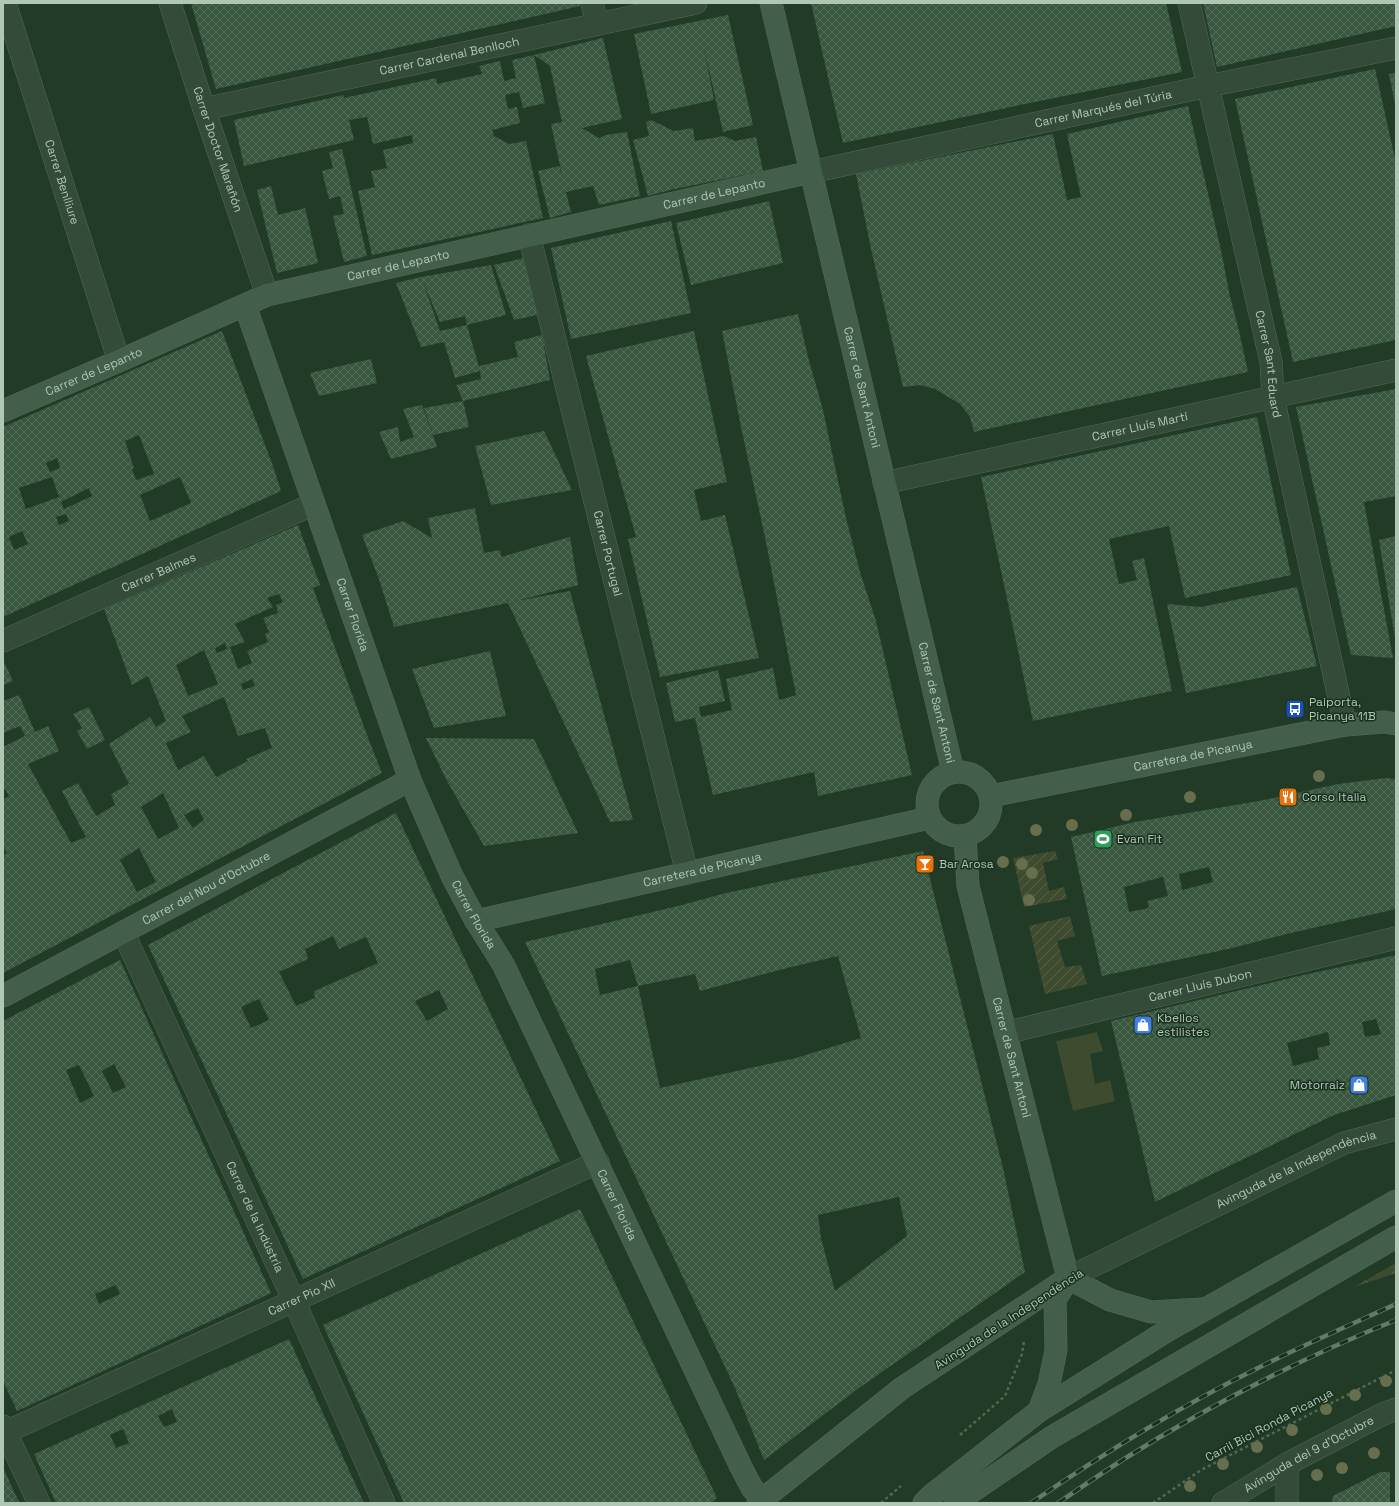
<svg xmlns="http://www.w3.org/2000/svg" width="1399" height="1506" font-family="'Space Grotesk',sans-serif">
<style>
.forest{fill:url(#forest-crowns)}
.park{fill:#3e4b2f}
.garden{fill:url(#garden-furrows)}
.building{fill:url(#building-cross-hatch);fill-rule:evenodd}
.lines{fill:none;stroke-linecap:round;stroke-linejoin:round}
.street-casing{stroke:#536958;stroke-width:23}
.secondary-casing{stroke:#536958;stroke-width:23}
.path{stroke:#546750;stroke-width:2.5;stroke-dasharray:3 3;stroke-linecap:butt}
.street{stroke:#354b3a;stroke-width:22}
.secondary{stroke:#435f4a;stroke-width:22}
.rail-casing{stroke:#607b66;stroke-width:4.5}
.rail{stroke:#1a301f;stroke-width:3;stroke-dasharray:9;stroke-linecap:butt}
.tree{fill:#666e4e}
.labels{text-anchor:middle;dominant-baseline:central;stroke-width:3;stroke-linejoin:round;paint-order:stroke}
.street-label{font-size:12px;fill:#b0c7b6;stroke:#1a301f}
.poi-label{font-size:12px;fill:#b0c7b6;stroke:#1a301f;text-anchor:start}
</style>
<defs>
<pattern id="forest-crowns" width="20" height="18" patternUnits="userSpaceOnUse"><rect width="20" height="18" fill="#3e4b2f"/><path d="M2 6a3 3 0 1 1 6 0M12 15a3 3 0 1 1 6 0" fill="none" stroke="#57634b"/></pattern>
<pattern id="garden-furrows" width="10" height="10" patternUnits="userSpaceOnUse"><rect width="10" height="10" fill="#3e4b2f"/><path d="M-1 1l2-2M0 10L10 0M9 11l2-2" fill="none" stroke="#57634b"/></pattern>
<pattern id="building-cross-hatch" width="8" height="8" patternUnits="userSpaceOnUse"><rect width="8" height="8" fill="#38573e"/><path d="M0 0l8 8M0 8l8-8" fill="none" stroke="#526e58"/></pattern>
</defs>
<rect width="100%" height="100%" fill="#213b26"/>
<path class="forest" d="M1396 1263V1273L1354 1287Z"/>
<path class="park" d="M1097 1032 1103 1051 1090 1054 1095 1084 1110 1080 1115 1101 1073 1111 1056 1041Z"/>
<g class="garden">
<path d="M1055 851 1058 859 1043 863 1049 891 1064 887 1067 899 1024 907 1013 858Z"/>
<path d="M1070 916 1075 936 1057 941 1065 967 1081 965 1087 984 1045 994 1029 926Z"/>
</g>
<g class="building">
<path d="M191 3H580V6L216 89Z"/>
<path d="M811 3H1166L1182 72 1020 105 843 143Z"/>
<path d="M1203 3H1396V26L1217 67Z"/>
<path d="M728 15 753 125 723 132 704 48 714 100 651 114 634 34Z"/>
<path d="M603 38 622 119 582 128 599 138 606 135 627 132 640 196 599 205 593 186 566 192 571 212 550 218 538 171 559 166 562 175 551 124 562 122 550 66 534 55Z"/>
<path d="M534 55 545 103 523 108 519 92 505 95 508 109 517 107 520 123 492 130 494 136 509 144 526 141 543 218 372 255 358 191 375 187 371 171 387 168 383 150 413 143 412 135 373 144 367 117 349 120 354 140 244 166 234 120 343 95 344 98 436 78 437 84 482 74 479 66 500 61 504 81 516 78 512 60Z"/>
<path d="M1375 69 1396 163V340L1293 362 1235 99Z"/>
<path d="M1396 73V104H1395L1389 74Z"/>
<path d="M1188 106 1222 255 1229 292 1239 331 1248 372 974 432 970 417 960 404 935 389 920 385 903 387 871 249 856 174 1053 134 1067 200 1081 197 1067 134Z"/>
<path d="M651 120 674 131 693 128 695 141 724 136 735 141 756 137 763 171 670 190 648 196 633 140 649 136 646 122Z"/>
<path d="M342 149 367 256 344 262 333 216 344 214 340 196 329 199 322 171 333 168 329 152Z"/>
<path d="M271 186 278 215 305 208 318 263 277 273 257 190Z"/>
<path d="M769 201 783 263 691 285 676 223Z"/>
<path d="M671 221 691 313 571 339 551 248Z"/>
<path d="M524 258 537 315 514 320 494 265Z"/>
<path d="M491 265 506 315 467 325 480 371 479 366 518 357 514 342 542 335 550 380 463 401 469 427 433 435 424 408 463 401 456 385 481 379 480 371 455 378 444 342 421 347 396 283 421 277ZM423 282 440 322 465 316 467 325 440 331Z"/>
<path d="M798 314 808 357 823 410 846 518 860 572 876 621 912 775 818 796 814 772 713 795 695 718 675 722 666 683 718 670 725 701 699 707 701 717 732 710 726 679 773 668 779 700 796 695 765 537 741 427 722 331Z"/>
<path d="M222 331 273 466 281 491 3 617V427ZM139 435 154 474 136 480 132 469 134 468 125 441ZM57 458 60 468 50 472 46 463ZM52 477 59 497 26 509 19 488ZM180 477 191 503 150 521 140 495ZM89 488 92 496 64 509 61 502ZM66 514 69 521 59 525 56 517ZM22 531 28 544 14 550 9 537Z"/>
<path d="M694 331 727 482 694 490 701 521 725 515 759 658 660 677 628 539 636 537 586 356Z"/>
<path d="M371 359 377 383 319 396 310 373Z"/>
<path d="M1396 389V496L1364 502 1393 658 1351 655 1296 407Z"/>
<path d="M422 405 437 447 391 459 379 432 398 427 400 442 414 437 403 409Z"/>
<path d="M1257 417 1291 575 1185 598 1169 526 1109 539 1119 584 1137 580 1132 561 1144 558 1172 691 1033 721 981 477Z"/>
<path d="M544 431 572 490 491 505 475 446Z"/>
<path d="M475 508 484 553 500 550 501 557 570 537 578 585 516 601 570 591 633 820 610 822 508 603 394 627 379 579 362 535 403 521 432 538 428 518Z"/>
<path d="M298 525 320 585 313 588 370 743 382 773 3 973V878L5 877 3 874V855L7 853 3 847V799L9 796 3 786V747L25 736 20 726 3 733V701L19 695 35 732 48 726 59 751 28 764 71 843 86 837 62 791 78 783 96 816 115 805 111 794 129 784 109 744 150 717 156 727 166 721 148 676 132 685 104 609ZM279 594 283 602 276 605 278 613 263 618 269 632 265 634 268 642 247 651 252 663 238 669 230 647 245 642 235 624 273 607 267 598ZM225 643 227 649 217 653 215 648ZM204 650 218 684 188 696 176 665ZM252 679 255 686 243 690 241 684ZM224 697 238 736 265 728 272 748 246 759 248 761 216 777 204 756 178 770 166 743 191 732 182 716ZM163 793 179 828 158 839 141 807ZM198 808 204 820 193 828 184 815ZM139 848 156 882 137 892 120 860Z"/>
<path d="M1396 536V638H1395L1379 540Z"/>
<path d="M1297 587 1317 666 1186 693 1167 604 1201 607Z"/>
<path d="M490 651 506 716 434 728 412 669Z"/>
<path d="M3 660 13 681 3 685Z"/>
<path d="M89 707 105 740 87 749 77 731 82 728 73 714Z"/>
<path d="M426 738 534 739 578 833 484 846 446 779Z"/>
<path d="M1386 778 1396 779V909L1291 933 1228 949 1102 976 1071 837 1135 822 1259 801 1338 784ZM1209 867 1213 882 1182 890 1179 874ZM1163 877 1168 896 1147 901 1149 908 1129 912 1124 887Z"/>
<path d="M396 813 560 1161 303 1279 148 945ZM333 936 339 949 366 937 378 963 314 991 315 998 296 1006 279 972 308 959 305 949ZM439 990 448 1009 427 1021 415 1001ZM259 999 269 1020 251 1028 241 1007Z"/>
<path d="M923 851 1003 1168 1025 1272 859 1388 764 1460 735 1388 525 942 678 906 726 893ZM838 956 861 1038 796 1058 660 1088 638 986 600 995 595 969 630 960 638 986 695 974 700 991 791 967ZM899 1197 907 1236 835 1291 821 1238 818 1215Z"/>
<path d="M1396 955V1095L1334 1115 1155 1202 1111 1021 1299 976ZM1376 1019 1381 1034 1365 1037 1362 1022ZM1328 1032 1330 1045 1317 1048 1319 1059 1293 1066 1287 1043Z"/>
<path d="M120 960 271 1293 17 1411 3 1381V1021ZM114 1064 126 1087 113 1093 102 1071ZM79 1065 94 1096 80 1103 66 1070ZM116 1285 120 1294 99 1304 95 1294Z"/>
<path d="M580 1209 717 1498 711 1503H404L323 1325Z"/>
<path d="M289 1339 364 1503H56L34 1454ZM172 1409 177 1422 164 1427 158 1416ZM123 1429 129 1443 116 1448 110 1435Z"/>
<path d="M3 1467 15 1494 20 1503H3Z"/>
<path d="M1380 1472H1390V1503H1332L1333 1496Z"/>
</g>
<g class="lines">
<defs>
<g id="street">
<path id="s1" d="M5 3 119 361"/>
<path id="s2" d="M170 3 204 109 267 295"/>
<path d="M592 3 597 24"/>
<path id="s3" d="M1189 3 1271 362 1273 397 1345 725"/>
<path id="s4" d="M204 109 696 3"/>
<path id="s5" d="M811 172 1208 86 1396 48"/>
<path id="s6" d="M529 235 687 873"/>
<path id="s7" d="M884 483 1396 370"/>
<path id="s8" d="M3 641 314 504"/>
<path id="s9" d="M123 932 294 1301 384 1503"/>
<path id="s10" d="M1005 1033 1396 938"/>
<path id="s11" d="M1068 1278 1344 1143 1396 1129"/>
<path d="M3 1426 39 1503"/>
<path id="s12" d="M6 1432 598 1162"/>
<path id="s13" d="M1223 1503 1287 1464 1381 1415 1396 1409"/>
<path d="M1287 1503V1464"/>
</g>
<g id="secondary">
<path id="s14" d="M771 3 953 772"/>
<path id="s15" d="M245 305 410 780 452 876 476 921 503 964 741 1467 752 1488 762 1499"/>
<path id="s16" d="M3 411 119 361 267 295 811 172"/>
<circle cx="959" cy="804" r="32"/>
<path id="s17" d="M991 796 1345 725 1385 722 1396 724"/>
<path id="s18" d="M965 836 968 886 1068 1278"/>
<path id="s19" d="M476 921 929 818"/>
<path id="s20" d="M3 996 410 780"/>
<path d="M1068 1278 1110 1300 1151 1312 1202 1309"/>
<path d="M1039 1411 1049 1384 1056 1350 1055 1300 1068 1279"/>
<path d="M758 1503 902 1388 1068 1278"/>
<path d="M924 1503 933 1494 1039 1411 1165 1332 1396 1201"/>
<path d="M955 1503 1052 1437 1396 1237"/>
</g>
</defs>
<use href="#street" class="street-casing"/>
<use href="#secondary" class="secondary-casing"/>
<g class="path">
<path d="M960 1435 1005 1396 1022 1354 1024 1341"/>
<path d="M881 1503 901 1486"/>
<path d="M1153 1503 1201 1470 1396 1370"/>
</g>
<use href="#street" class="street"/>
<use href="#secondary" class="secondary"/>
<defs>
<g id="rail">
<path d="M1031 1503C1104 1453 1179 1407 1258 1368 1303 1345 1350 1325 1396 1304"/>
<path d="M1058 1503C1080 1488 1102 1473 1124 1459 1210 1405 1302 1358 1396 1320"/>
</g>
</defs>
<use href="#rail" class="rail-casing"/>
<use href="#rail" class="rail"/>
</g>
<g class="tree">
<circle cx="1319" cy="776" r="6"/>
<circle cx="1190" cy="797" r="6"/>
<circle cx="1126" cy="815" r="6"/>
<circle cx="1072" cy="825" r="6"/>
<circle cx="1036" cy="830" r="6"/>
<circle cx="1003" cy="862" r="6"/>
<circle cx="1022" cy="864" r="6"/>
<circle cx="1032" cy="873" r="6"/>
<circle cx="1029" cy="900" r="6"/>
<circle cx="1386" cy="1381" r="6"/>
<circle cx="1355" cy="1395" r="6"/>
<circle cx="1326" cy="1409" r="6"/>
<circle cx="1292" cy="1430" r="6"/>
<circle cx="1257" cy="1447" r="6"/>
<circle cx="1374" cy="1453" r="6"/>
<circle cx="1223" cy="1464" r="6"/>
<circle cx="1342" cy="1468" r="6"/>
<circle cx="1317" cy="1475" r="6"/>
<circle cx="1190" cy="1486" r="6"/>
</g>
<defs>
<symbol id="bus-square" viewBox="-11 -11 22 22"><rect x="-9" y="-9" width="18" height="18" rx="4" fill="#1a4fb4" stroke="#1a301f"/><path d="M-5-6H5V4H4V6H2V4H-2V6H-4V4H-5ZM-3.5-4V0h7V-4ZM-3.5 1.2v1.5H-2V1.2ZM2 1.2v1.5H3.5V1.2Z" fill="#fff"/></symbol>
<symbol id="restaurant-square" viewBox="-11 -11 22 22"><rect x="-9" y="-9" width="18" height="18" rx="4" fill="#e8710a" stroke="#1a301f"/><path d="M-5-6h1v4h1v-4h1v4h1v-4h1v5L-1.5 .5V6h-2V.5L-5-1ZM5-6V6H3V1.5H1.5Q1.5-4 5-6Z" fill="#fff"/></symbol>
<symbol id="stadium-square" viewBox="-11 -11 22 22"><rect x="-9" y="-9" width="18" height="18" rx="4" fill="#2e9e5b" stroke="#1a301f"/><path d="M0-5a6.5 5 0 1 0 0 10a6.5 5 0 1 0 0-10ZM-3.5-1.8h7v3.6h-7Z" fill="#fff"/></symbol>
<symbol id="bar-square" viewBox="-11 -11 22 22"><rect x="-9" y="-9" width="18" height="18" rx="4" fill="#e8710a" stroke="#1a301f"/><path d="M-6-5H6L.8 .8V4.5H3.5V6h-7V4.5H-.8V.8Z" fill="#fff"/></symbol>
<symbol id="shop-square" viewBox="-11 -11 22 22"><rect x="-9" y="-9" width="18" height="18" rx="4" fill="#3f7fe0" stroke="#1a301f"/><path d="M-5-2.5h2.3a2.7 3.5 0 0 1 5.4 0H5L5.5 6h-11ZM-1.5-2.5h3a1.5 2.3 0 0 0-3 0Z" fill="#fff"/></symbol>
</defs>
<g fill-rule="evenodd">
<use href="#bus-square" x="1284" y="698" width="22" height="22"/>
<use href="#restaurant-square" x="1277" y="786" width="22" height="22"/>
<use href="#stadium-square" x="1092" y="828" width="22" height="22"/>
<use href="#bar-square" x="914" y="853" width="22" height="22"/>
<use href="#shop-square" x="1132" y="1014" width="22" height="22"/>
<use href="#shop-square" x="1348" y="1074" width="22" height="22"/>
</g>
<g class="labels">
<g class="street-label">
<text stroke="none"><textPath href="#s4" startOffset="251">Carrer Cardenal Benlloch</textPath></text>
<text stroke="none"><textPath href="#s5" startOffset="299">Carrer Marqués del Túria</textPath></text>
<text stroke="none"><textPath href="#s2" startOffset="154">Carrer Doctor Marañón</textPath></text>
<text stroke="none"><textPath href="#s1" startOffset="188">Carrer Benlliure</textPath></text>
<text stroke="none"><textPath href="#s16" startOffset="747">Carrer de Lepanto</textPath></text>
<text stroke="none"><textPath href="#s16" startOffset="423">Carrer de Lepanto</textPath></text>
<text stroke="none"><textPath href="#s3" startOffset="370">Carrer Sant Eduard</textPath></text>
<text stroke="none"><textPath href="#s16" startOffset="99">Carrer de Lepanto</textPath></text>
<text stroke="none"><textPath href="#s14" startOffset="395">Carrer de Sant Antoni</textPath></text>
<text stroke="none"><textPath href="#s7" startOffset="262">Carrer Lluís Martí</textPath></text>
<text stroke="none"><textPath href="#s6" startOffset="328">Carrer Portugal</textPath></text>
<text stroke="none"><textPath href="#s8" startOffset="170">Carrer Balmes</textPath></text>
<text stroke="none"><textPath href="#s15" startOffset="328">Carrer Florida</textPath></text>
<text stroke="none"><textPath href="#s14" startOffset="719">Carrer de Sant Antoni</textPath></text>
<text stroke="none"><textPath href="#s17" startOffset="206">Carretera de Picanya</textPath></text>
<text stroke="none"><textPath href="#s19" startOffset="232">Carretera de Picanya</textPath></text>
<text stroke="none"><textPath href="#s20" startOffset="230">Carrer del Nou d'Octubre</textPath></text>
<text stroke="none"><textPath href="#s15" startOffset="652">Carrer Florida</textPath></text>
<text stroke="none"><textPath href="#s10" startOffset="201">Carrer Lluís Dubon</textPath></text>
<text stroke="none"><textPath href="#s18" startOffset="227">Carrer de Sant Antoni</textPath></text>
<text stroke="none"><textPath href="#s11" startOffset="253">Avinguda de la Independència</textPath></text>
<text stroke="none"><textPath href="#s15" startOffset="976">Carrer Florida</textPath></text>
<text stroke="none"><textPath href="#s9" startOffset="314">Carrer de la Indústria</textPath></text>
<text stroke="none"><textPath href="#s12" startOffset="325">Carrer Pio XII</textPath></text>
<text transform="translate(1009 1319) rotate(-33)">Avinguda de la Independència</text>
<text transform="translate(1269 1425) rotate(-28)">Carril Bici Ronda Picanya</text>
<text stroke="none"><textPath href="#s13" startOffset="99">Avinguda del 9 d'Octubre</textPath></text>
</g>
<g class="poi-label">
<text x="1309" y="702">Paiporta,<tspan x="1309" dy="14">Picanya 11B</tspan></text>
<text x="1302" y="797">Corso Italia</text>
<text x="1117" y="839">Evan Fit</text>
<text x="939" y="864">Bar Arosa</text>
<text x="1157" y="1018">Kbellos<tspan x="1157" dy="14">estilistes</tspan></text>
<text x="1345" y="1085" text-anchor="end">Motorraiz</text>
</g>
</g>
<rect width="1399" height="1506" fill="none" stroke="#b0c7b6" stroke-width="8"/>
</svg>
